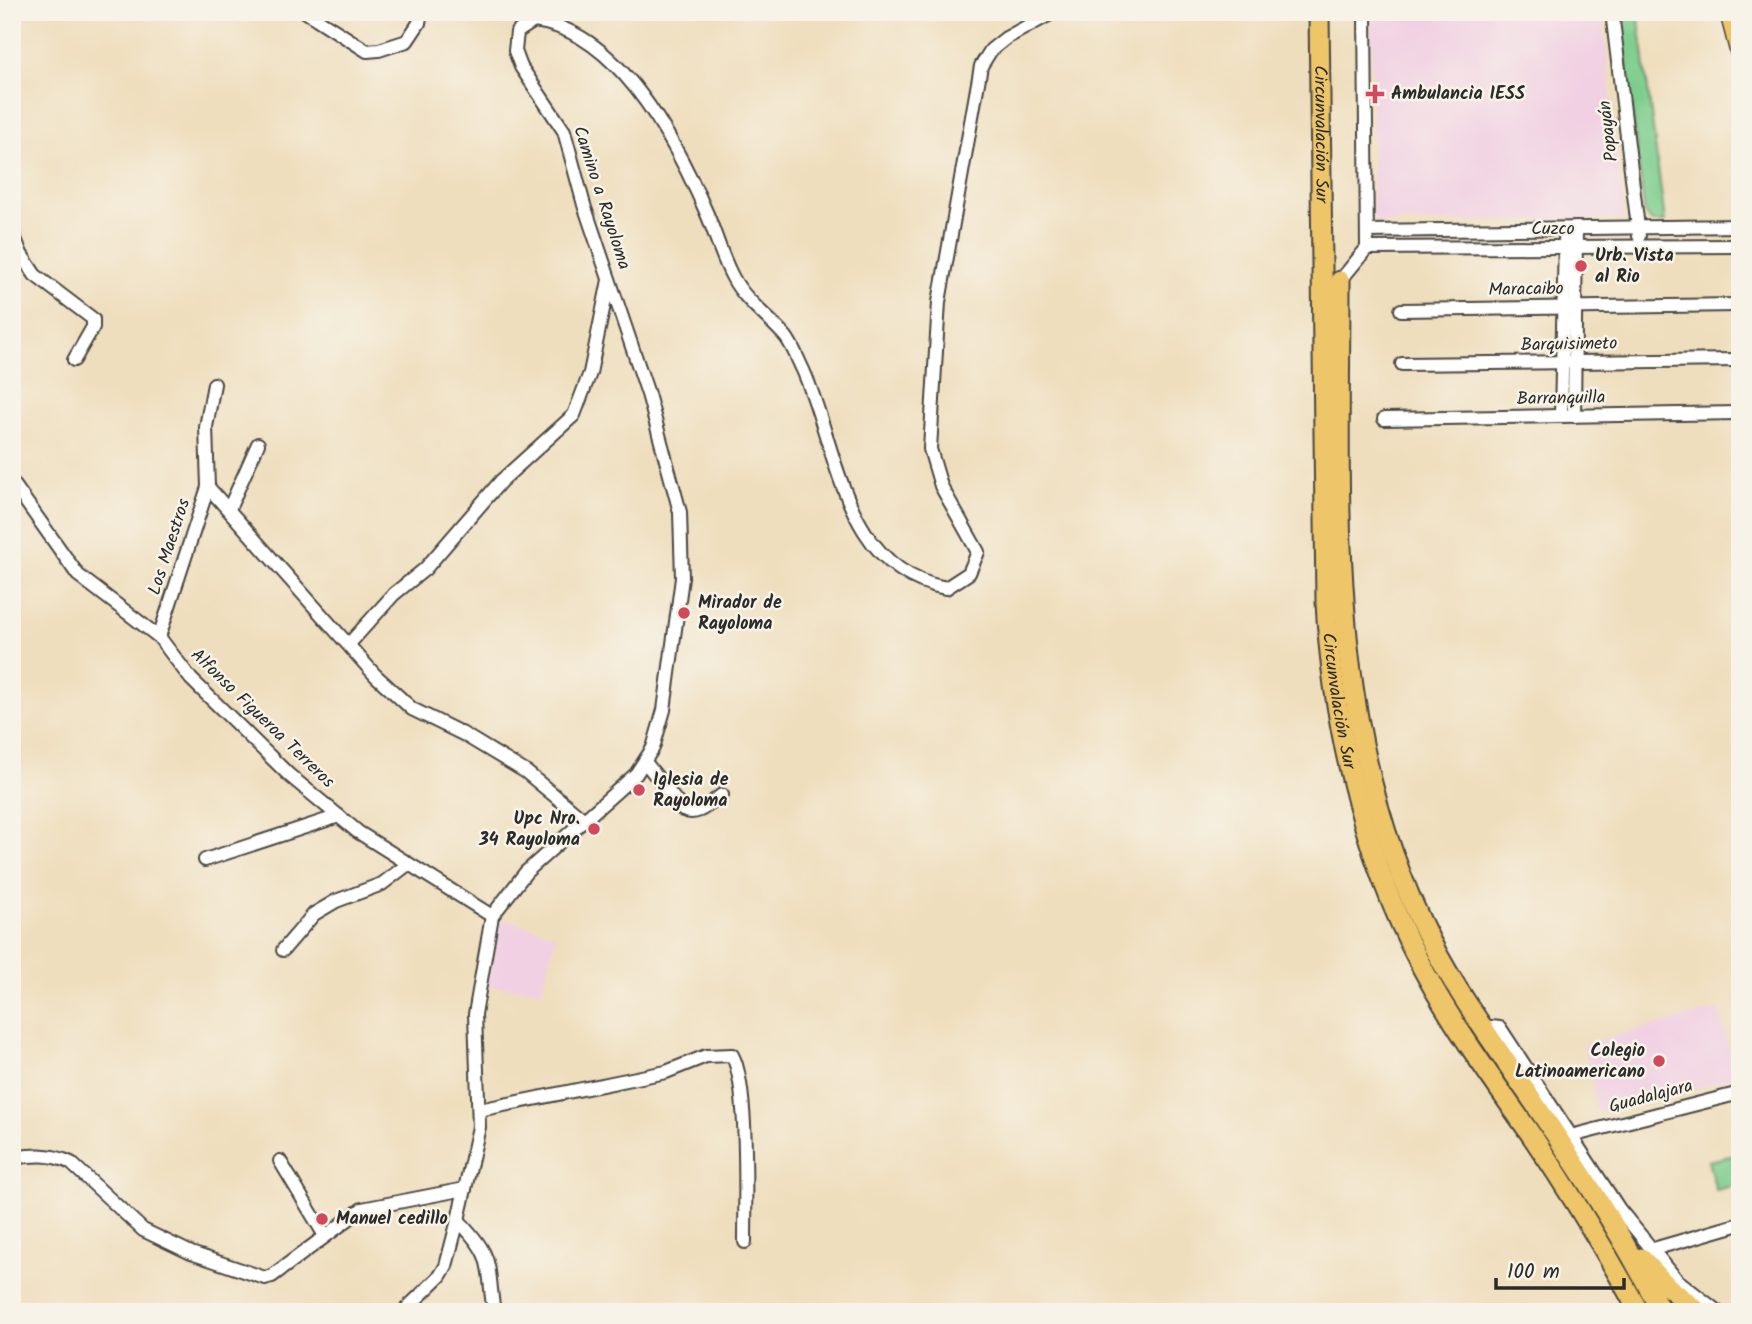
<svg xmlns="http://www.w3.org/2000/svg" width="1752" height="1324" font-family="Kalam,sans-serif">
<style>
.built{fill:#f1d0e3}
.green{fill:#7ecd8d;stroke:#547c5c;stroke-width:2}
.lines{fill:none;stroke-linecap:round;stroke-linejoin:round}
.minor-casing{stroke:#484641;stroke-width:16}
.major-casing{stroke:#484641;stroke-width:19}
.highway-casing{stroke:#484641;stroke-width:23}
.minor{stroke:#fff;stroke-width:12}
.major{stroke:#eec569;stroke-width:16}
.highway{stroke:#eec569;stroke-width:19}
.poi-dot{fill:#d1495b;stroke:#f7f3e8;stroke-width:2.5}
.labels{text-anchor:middle;dominant-baseline:central;stroke-width:5;stroke-linejoin:round;paint-order:stroke}
.poi-label{font-size:18px;font-weight:bold;fill:#2b2b2b;stroke:#f7f3e8;text-anchor:start}
.street-label{font-size:18px;fill:#2b2b2b;stroke:#f7f3e8}
</style>
<rect width="100%" height="100%" fill="#f7f3e8"/>
<filter id="ink" filterUnits="userSpaceOnUse"><feTurbulence type="fractalNoise" baseFrequency=".0143" numOctaves="2"/><feDisplacementMap in="SourceGraphic" scale="14" xChannelSelector="R" yChannelSelector="G"/><feConvolveMatrix kernelMatrix="1 2 1 2 8 2 1 2 1" color-interpolation-filters="sRGB"/></filter>
<filter id="wash" filterUnits="userSpaceOnUse"><feTurbulence type="fractalNoise" baseFrequency=".00686" numOctaves="4" result="noise"/><feDisplacementMap in="SourceGraphic" scale="28" xChannelSelector="R" yChannelSelector="G"/><feGaussianBlur stdDeviation="1.57" result="paint"/><feColorMatrix in="noise" values="0 0 0 0 0 0 0 0 0 0 0 0 0 0 0 0 0 1.4 0 .05"/><feComposite in="paint" operator="in"/></filter>
<g filter="url(#wash)">
<rect width="100%" height="100%" fill="#efdebd"/>
<g class="built">
<path d="M1371 12H1602L1624 219 1376 223 1373 218Z"/>
<path d="M502 918 556 935 542 990 486 986Z"/>
<path d="M1719 1009 1735 1078 1597 1112 1583 1044Z"/>
</g>
<g class="green">
<path d="M1620 12H1638L1665 222H1652L1645 215Z"/>
<path d="M1740 1154V1184L1716 1190 1708 1161Z"/>
</g>
</g>
<g filter="url(#ink)">
<g class="lines">
<defs>
<g id="minor">
<path d="M306 12 367 51 379 50 407 41 419 23 421 12"/>
<path d="M1612 12 1639 236"/>
<path d="M12 231 21 254 35 275 93 319V327L74 360"/>
<path d="M1367 231 1740 226"/>
<path d="M1367 248 1740 246"/>
<path d="M1340 281 1367 248 1365 12"/>
<path d="M1401 310 1736 305"/>
<path d="M1402 364 1737 360"/>
<path d="M1561 416 1565 239"/>
<path d="M1574 416 1576 228"/>
<path d="M1384 419 1738 413"/>
<path d="M12 482 78 575 159 637 191 679 289 775 358 832 492 916"/>
<path d="M208 487 375 675 412 709 463 734 526 772 583 819"/>
<path d="M229 509 258 444"/>
<path d="M159 637 208 487 206 427 214 384"/>
<path d="M349 644 394 594 425 569 501 481 574 415 590 373 609 280"/>
<path d="M645 762 683 810C698 817 710 803 722 795"/>
<path d="M205 860 339 816"/>
<path d="M283 950 314 914 336 901 382 884 407 865"/>
<path d="M1482 1026 1500 1028 1619 1209 1677 1280 1718 1312"/>
<path d="M479 1110 666 1072 706 1056 732 1055C749 1084 745 1204 745 1242"/>
<path d="M1571 1136 1740 1093"/>
<path d="M12 1158C34 1155 51 1153 71 1163L143 1230 191 1253 265 1278 272 1276 362 1209 465 1189"/>
<path d="M280 1161 325 1236"/>
<path d="M458 1220C496 1259 486 1264 494 1312"/>
<path d="M1650 1250 1740 1224"/>
<path d="M403 1312 440 1276 446 1266 458 1220 479 1127 475 1014 492 916 526 872 636 774 653 748 664 710 682 578 680 512 648 394 584 205 564 131 521 67 515 51 517 32 534 21C619 31 676 142 707 214 716 235 722 258 733 278 745 301 769 317 786 337 793 346 798 360 803 370 838 448 843 570 946 588L969 573 978 552 941 486 930 449 939 302 981 66 991 50 1006 38 1054 12"/>
</g>
<path id="major" d="M1728 12 1740 58"/>
<g id="highway">
<path id="s1" d="M1319 12 1326 603C1333 733 1368 875 1434 989 1464 1041 1500 1090 1534 1139 1572 1195 1607 1253 1639 1312"/>
<path d="M1340 281C1340 508 1324 733 1431 942 1458 994 1492 1041 1524 1088 1573 1160 1623 1234 1661 1312"/>
<path d="M1641 1258 1667 1286 1699 1312"/>
</g>
</defs>
<use href="#minor" class="minor-casing"/>
<use href="#major" class="major-casing"/>
<use href="#highway" class="highway-casing"/>
<use href="#minor" class="minor"/>
<use href="#major" class="major"/>
<use href="#highway" class="highway"/>
</g>
</g>
<g class="poi-dot">
<path d="M1371.5 83.5h7v7h7v7h-7v7h-7v-7h-7v-7h7z"/>
<circle cx="1581" cy="266" r="7"/>
<circle cx="684" cy="613" r="7"/>
<circle cx="639" cy="790" r="7"/>
<circle cx="594" cy="829" r="7"/>
<circle cx="1659" cy="1061" r="7"/>
<circle cx="322" cy="1219" r="7"/>
</g>
<g class="labels">
<g class="poi-label">
<text x="1391" y="94">Ambulancia IESS</text>
<text x="1595" y="256">Urb. Vista<tspan x="1595" dy="21">al Rio</tspan></text>
<text x="698" y="603">Mirador de<tspan x="698" dy="21">Rayoloma</tspan></text>
<text x="653" y="780">Iglesia de<tspan x="653" dy="21">Rayoloma</tspan></text>
<text x="580" y="819" text-anchor="end">Upc Nro.<tspan x="580" dy="21">34 Rayoloma</tspan></text>
<text x="1645" y="1051" text-anchor="end">Colegio<tspan x="1645" dy="21">Latinoamericano</tspan></text>
<text x="336" y="1219">Manuel cedillo</text>
</g>
<g class="street-label">
<text transform="translate(1609 131) rotate(-97)">Popayán</text>
<text stroke="none"><textPath href="#s1" startOffset="122">Circunvalación Sur</textPath></text>
<text transform="translate(601 198) rotate(72)">Camino a Rayoloma</text>
<text x="1553" y="229">Cuzco</text>
<text transform="translate(1526 290) rotate(-1)">Maracaibo</text>
<text transform="translate(1569 345) rotate(-1)">Barquisimeto</text>
<text transform="translate(1561 399) rotate(-1)">Barranquilla</text>
<text transform="translate(170 547) rotate(-72)">Los Maestros</text>
<text stroke="none"><textPath href="#s1" startOffset="690">Circunvalación Sur</textPath></text>
<text transform="translate(262 719) rotate(44)">Alfonso Figueroa Terreros</text>
<text transform="translate(1651 1097) rotate(-15)">Guadalajara</text>
</g>
</g>
<rect width="1752" height="1324" fill="none" stroke="#f7f3e8" stroke-width="42"/>
<path d="M1496 1278v10h128v-10" fill="none" stroke="#2b2b2b" stroke-width="3.5"/>
<text x="1507" y="1278" font-size="21" fill="#2b2b2b" stroke="#f7f3e8" stroke-width="5" paint-order="stroke">100 m</text>
</svg>
